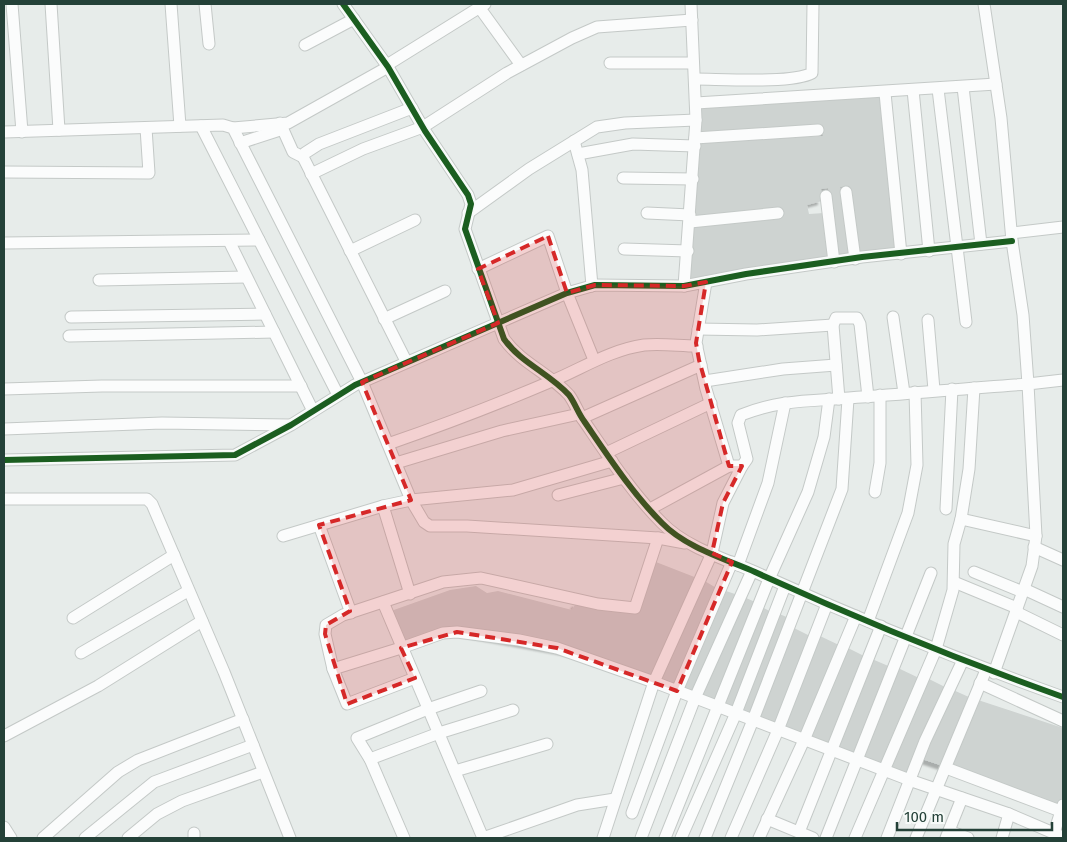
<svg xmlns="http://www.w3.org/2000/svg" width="1067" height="842" font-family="'Fira Sans',sans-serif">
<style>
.building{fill:#ced3d1;filter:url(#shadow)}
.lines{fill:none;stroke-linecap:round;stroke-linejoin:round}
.street-casing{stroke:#c4c9c7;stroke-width:13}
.street{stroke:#fbfcfc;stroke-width:11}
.cycleway-casing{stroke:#f6faf8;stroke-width:9}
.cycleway{stroke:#1b5e20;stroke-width:6}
.marked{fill:#d62828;fill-opacity:0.2;stroke:#d62828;stroke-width:4;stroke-dasharray:10 6;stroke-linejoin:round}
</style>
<defs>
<filter id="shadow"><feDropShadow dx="-4" dy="4" stdDeviation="1" flood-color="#0004"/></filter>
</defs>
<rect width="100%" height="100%" fill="#e7ecea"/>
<g class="building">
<path d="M880 97 896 247 858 253 849 186 840 187 851 255 837 258 828 188 821 189 822 201 807 205 809 214 824 213 828 259 690 281 694 226 780 219V208L694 217 699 142 823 136 822 125 700 132 701 107Z"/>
<path d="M656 562 697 578 651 677 579 654 447 630 402 644 391 611 450 590 476 586 487 593 498 591 572 610 576 603 635 613Z"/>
<path d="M703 580 718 589 676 688 657 680Z"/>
<path d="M723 590 738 595 693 695 680 690Z"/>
<path d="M744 597 755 602 716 703 700 696Z"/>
<path d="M760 606 773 613 734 709 721 704Z"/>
<path d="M777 613 789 618 752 716 741 711Z"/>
<path d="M792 627 812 637 775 725 755 717Z"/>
<path d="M820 636 841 646 804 734 783 726Z"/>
<path d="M846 647 866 657 829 745 808 737Z"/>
<path d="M872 659 893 668 856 756 835 749Z"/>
<path d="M898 668 919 678 882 766 861 758Z"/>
<path d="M925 677 945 687 909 775 887 768Z"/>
<path d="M951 689 971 698 943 766 922 759Z"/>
<path d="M978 700 1063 728V794L1059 809 950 766Z"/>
</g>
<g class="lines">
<defs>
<g id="street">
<path d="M12 4 22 132"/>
<path d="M51 4 59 130"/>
<path d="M171 4 180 126"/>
<path d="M205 4 209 44"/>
<path d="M343 4 388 67 425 131 468 195 471 204 465 229 504 339C521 363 549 373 569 395 575 403 578 413 584 421 608 456 632 493 662 523 685 547 725 559 755 572 856 618 959 660 1063 697"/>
<path d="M479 7 521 65"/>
<path d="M305 45 354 19"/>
<path d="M610 63H693"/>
<path d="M387 65 485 4"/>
<path d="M695 79C721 79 792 84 812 73L813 4"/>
<path d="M963 87 981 244"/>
<path d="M938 89 966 322"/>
<path d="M913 90 929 251"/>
<path d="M885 93 901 254"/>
<path d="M696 103 996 84"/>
<path d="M280 123 293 152 303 157"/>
<path d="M201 126 338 395"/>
<path d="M233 128 288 123 388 67"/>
<path d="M4 132 223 125 233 128 362 382 411 500 424 522 430 526H467L658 538 685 543"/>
<path d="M695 138 818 130"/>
<path d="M574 141 582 170 592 286"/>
<path d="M240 143 283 129"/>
<path d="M578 154 633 144 695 146"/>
<path d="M4 172 149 173 146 128"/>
<path d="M311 174 363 149 423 127 507 73 572 38 597 27 692 20"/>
<path d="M623 178 693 179"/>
<path d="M846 192 855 259"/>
<path d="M826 196 834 262"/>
<path d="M468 213 529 169 597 127 625 123 696 120"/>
<path d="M647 213 690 215"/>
<path d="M690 222 778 213"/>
<path d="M1012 233 1063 227"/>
<path d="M229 241 313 411"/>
<path d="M4 243 259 240"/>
<path d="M624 249 688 251"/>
<path d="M350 251 415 220"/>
<path d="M478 269 548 236 567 293 594 360"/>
<path d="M99 280 246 277"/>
<path d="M706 282 696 343 706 389 729 466"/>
<path d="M684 286 696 120 691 4"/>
<path d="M71 317 265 314"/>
<path d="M893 317 904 393"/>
<path d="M384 319 445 291"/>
<path d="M928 320 934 390"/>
<path d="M698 329 757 330 833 325"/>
<path d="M69 336 274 332"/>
<path d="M406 361 303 157 305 153 319 144 412 108"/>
<path d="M705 381 783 369 836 365"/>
<path d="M4 389 102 386H301"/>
<path d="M839 399 833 325 836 318H857L860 324 868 397"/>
<path d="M582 418 701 365"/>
<path d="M4 429 162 423 289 425"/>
<path d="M388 444C443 425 498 404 552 381 583 368 610 350 644 345 661 343 680 346 697 346"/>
<path d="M606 453 711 403"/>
<path d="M4 460 235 455 291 425 355 385 567 293 595 285 684 286 746 274 862 257 1012 241"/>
<path d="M396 463 502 431 579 414"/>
<path d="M875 492 880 463V395"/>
<path d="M558 495 624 478"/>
<path d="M4 499H147L152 504 224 672 290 838"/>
<path d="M383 506 410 594"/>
<path d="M650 509 729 466H742L747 459 738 423 741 415C778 400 810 401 849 398 909 394 969 388 1028 384L1023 315 1012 241 1001 118 984 4"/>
<path d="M946 509 952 389"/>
<path d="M961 519 1036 536"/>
<path d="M319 525 351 613"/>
<path d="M283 536 383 506 411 500 513 490 612 461"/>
<path d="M1034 547 1063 560"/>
<path d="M738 565 768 483 785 403"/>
<path d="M974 572 1023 592"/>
<path d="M954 582 1017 608"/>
<path d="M1024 589 1063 607"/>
<path d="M383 602 483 838"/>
<path d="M1016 612 1063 635"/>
<path d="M73 618 174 555"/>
<path d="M868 621 908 513 917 465 915 392"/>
<path d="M81 653 188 591"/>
<path d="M333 669 325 634 326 625 343 615 443 582 481 578 598 604 635 608 658 538"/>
<path d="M994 673 1032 566 1036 536 1028 384 1063 380"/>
<path d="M415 678 347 704 333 669 401 648 443 633 457 632 519 640 557 648 654 682 915 782 1009 814 1063 837"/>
<path d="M980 683 1063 721"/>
<path d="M4 736 98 686 202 621"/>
<path d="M370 759 439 733 513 710"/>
<path d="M946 768 1063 812"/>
<path d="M455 771 547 744"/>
<path d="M632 813 677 691 732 562"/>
<path d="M767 819 813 838"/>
<path d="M4 827 11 838"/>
<path d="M949 831 968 838"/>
<path d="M799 832 881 626"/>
<path d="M194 833V838"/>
<path d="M1054 833 1063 805"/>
<path d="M43 838 118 772 138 760 243 719"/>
<path d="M85 838 154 782 253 745"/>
<path d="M128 838 157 814 182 801 263 772"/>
<path d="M404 838 370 759 357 738 428 709 481 691"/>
<path d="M483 838 577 805 615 799"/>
<path d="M603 838 654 682 712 553 723 503 742 466"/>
<path d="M641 838 695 698 752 571"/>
<path d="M665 838 769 579 808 492 824 437 829 399"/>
<path d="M681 838 736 713 785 586"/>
<path d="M705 838 753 720 842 489 848 399"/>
<path d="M731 838 778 730 827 604"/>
<path d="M759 838 804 740 856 616"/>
<path d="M826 838 931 573"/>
<path d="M855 838 936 649 953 590 954 544 961 519 969 469 974 388"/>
<path d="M887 838 925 741 963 660"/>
<path d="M916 838 986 670"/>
<path d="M946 838 962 798"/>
<path d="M1002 838 1009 814"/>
</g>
</defs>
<use href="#street" class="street-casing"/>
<use href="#street" class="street"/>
<defs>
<g id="cycleway">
<path d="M343 4 388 67 425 131 468 195 471 204 465 229 504 339C521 363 549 373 569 395 575 403 578 413 584 421 608 456 632 493 662 523 685 547 725 559 755 572 856 618 959 660 1063 697"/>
<path d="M4 460 235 455 291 425 355 385 567 293 595 285 684 286 746 274 862 257 1012 241"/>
</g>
</defs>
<use href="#cycleway" class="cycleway-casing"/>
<use href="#cycleway" class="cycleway"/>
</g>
<path class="marked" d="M548 236 567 293 595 285 684 286 706 282 696 343 699 360 729 466H742L723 503 712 553 732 562 677 691 557 648 457 632 401 648 415 678 347 704 325 634 326 625 350 611 319 525 411 500 362 382 498 323 478 269Z"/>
<rect width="1067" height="842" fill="none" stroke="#244138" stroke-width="10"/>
<path d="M897 822v8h155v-8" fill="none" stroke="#244138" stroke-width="2.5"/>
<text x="904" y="822" font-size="15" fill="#244138" stroke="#f6faf8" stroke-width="4" paint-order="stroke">100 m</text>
</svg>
